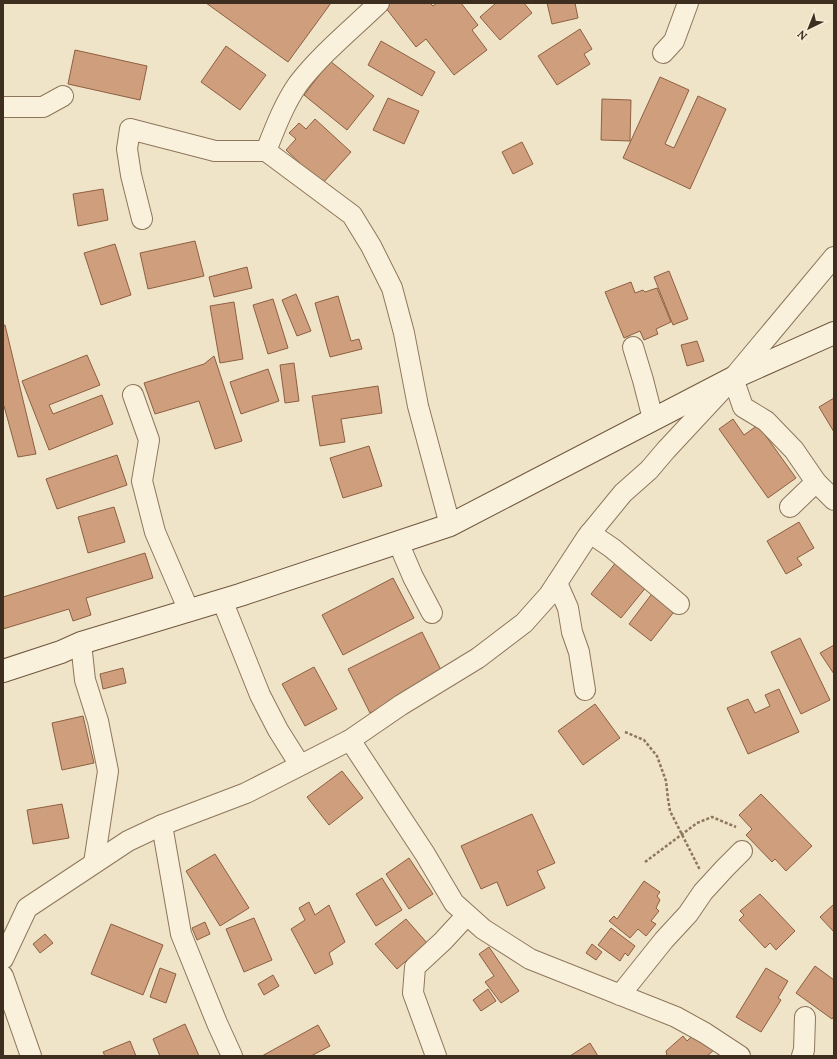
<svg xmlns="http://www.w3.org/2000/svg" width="837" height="1059" font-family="Lora,serif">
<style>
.building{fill:#cf9f7d;stroke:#8d5f41}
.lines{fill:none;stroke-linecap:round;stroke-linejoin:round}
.street-casing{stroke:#8d765c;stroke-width:22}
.secondary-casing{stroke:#6f573f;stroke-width:24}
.path{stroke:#8d765c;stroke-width:2.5;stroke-dasharray:3 2;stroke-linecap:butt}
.street{stroke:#faf1dc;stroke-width:20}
.secondary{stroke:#faf1dc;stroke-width:22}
</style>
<rect width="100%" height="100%" fill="#f0e4c8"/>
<g class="building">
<path d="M206 3H331L288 62Z"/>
<path d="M382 3H430L433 6 437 3H461L478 25 472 30 487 50 454 75 426 39 416 47Z"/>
<path d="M496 3H524L532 13 500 40 480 17Z"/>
<path d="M547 3H575L578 18 552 24Z"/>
<path d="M580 29 592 49 584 54 590 64 557 85 538 56Z"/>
<path d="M381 41 435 72 422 96 368 65Z"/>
<path d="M226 46 266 75 240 110 201 82Z"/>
<path d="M75 50 147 66 140 100 68 84Z"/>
<path d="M330 61 374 96 347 130 304 95Z"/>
<path d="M660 77 689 90 665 144 674 148 698 96 726 109 690 189 623 158Z"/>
<path d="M388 98 419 111 404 144 373 130Z"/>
<path d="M602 99 631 100 630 141 601 140Z"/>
<path d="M315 119 351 152 322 184 286 150 296 139 289 133 299 123 306 129Z"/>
<path d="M522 142 533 164 513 174 502 152Z"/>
<path d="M103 189 108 220 78 226 73 194Z"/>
<path d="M195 241 204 276 148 289 140 253Z"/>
<path d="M115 244 131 295 101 305 84 253Z"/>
<path d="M247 267 252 288 214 297 209 277Z"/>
<path d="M669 271 688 319 673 325 654 277Z"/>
<path d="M631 282 635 293 643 290 645 292 657 288 671 322 656 329 658 334 644 340 640 331 624 338 605 292Z"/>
<path d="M296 294 311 331 297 336 282 300Z"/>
<path d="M338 296 351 341 359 339 362 349 330 357 315 303Z"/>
<path d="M273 299 288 348 268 354 253 305Z"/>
<path d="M234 302 243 359 220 363 210 306Z"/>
<path d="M3 325H5L36 454 18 457 4 406H3Z"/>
<path d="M697 341 704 361 687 366 681 345Z"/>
<path d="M87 355 100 385 49 405 53 414 102 395 113 424 49 450 22 381Z"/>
<path d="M214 356 242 441 215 449 199 401 155 414 144 383 204 364Z"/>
<path d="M294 363 299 401 285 403 280 365Z"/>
<path d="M268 369 279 401 241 414 230 382Z"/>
<path d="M378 386 382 413 341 419 345 442 320 446 312 396Z"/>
<path d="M834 398V432L819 407Z"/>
<path d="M733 419 744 435 758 425 796 478 768 498 719 429Z"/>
<path d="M369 446 382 486 343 498 330 458Z"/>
<path d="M117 455 127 485 57 509 46 479Z"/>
<path d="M114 507 125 542 88 553 78 517Z"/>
<path d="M799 522 814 548 797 558 802 565 786 574 767 541Z"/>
<path d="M145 553 153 578 86 598 91 615 73 621 69 609 3 629V597Z"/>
<path d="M617 561 647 586 621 618 591 594Z"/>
<path d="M393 578 414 618 343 655 322 615Z"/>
<path d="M654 591 677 608 651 641 629 624Z"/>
<path d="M422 632 444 676 370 713 348 669Z"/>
<path d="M800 638 830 700 801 714 771 652Z"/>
<path d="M834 645V674L820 653Z"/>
<path d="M314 667 337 709 305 726 282 684Z"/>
<path d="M123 668 126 683 103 689 100 674Z"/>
<path d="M779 689 799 732 748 754 727 708 748 699 755 713 770 706 765 695Z"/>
<path d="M595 704 620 738 583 765 558 731Z"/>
<path d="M83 716 94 763 62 770 52 723Z"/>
<path d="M342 771 363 798 329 825 307 797Z"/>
<path d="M761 794 812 846 786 871 775 859 772 862 746 835 752 829 739 815Z"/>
<path d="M62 804 69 838 33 844 27 810Z"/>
<path d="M532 814 555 863 537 871 545 888 507 906 497 882 481 889 461 846Z"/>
<path d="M215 854 249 908 220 926 186 871Z"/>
<path d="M409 858 433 894 409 909 386 874Z"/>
<path d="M382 878 402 910 376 926 356 894Z"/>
<path d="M644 881 660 892 657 896 660 900 656 908 659 911 651 921 656 924 646 936 638 929 630 938 609 921 614 916 617 919Z"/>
<path d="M760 894 795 931 776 950 770 943 765 948 739 920 744 915 740 911Z"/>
<path d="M309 902 315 915 329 905 345 942 329 953 333 964 315 974 291 929 305 920 299 908Z"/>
<path d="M834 904V932L820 917Z"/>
<path d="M254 918 272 960 244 972 226 929Z"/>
<path d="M406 919 427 943 397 969 375 944Z"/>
<path d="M205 922 210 934 197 940 192 928Z"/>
<path d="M111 924 163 945 143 995 91 974Z"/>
<path d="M611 928 635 946 628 956 625 953 620 961 598 945Z"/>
<path d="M45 934 53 943 40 953 33 944Z"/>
<path d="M592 944 602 952 596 960 586 953Z"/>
<path d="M489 947 519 991 501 1003 485 982 494 976 479 954Z"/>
<path d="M815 966 834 980V1016L832 1019 796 993Z"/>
<path d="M160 968 176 974 166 1003 150 997Z"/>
<path d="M766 968 788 981 778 998 781 1000 761 1032 736 1017Z"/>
<path d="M273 975 279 986 264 995 258 984Z"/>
<path d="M488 989 496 1001 481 1011 473 1000Z"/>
<path d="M185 1024 199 1056H160L153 1039Z"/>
<path d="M318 1025 330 1046 311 1056H262Z"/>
<path d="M697 1031 714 1050 707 1056H667L666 1051 683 1036 687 1041Z"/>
<path d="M130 1041 136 1056H105L103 1052Z"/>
<path d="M590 1043 598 1056H570Z"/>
</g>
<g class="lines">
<defs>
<g id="street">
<path d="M663 53 674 41 688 3"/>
<path d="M3 107H43L63 96"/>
<path d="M266 151C275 128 284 104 298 84 321 54 352 29 379 3"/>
<path d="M142 219 131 175 127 149 130 129 215 151H266L352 215 371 246 392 288 404 333 418 406 450 525"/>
<path d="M633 347 643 380 653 419"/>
<path d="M733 378 743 407 766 421 794 450 816 482 834 500"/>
<path d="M133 395 149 440 142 481 155 532 189 611"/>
<path d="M790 507 816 482"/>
<path d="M590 533 612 548 679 604"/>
<path d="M398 542 413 577 432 613"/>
<path d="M557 583 568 608 572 632 579 652 585 690"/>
<path d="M222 600 260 695 278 730 300 765"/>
<path d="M81 643 85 680 98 721 108 771 94 863"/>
<path d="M350 740 425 854 454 903 483 929 530 959 676 1017 705 1033 740 1056"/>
<path d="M162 825 181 934 217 1023 232 1056"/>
<path d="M3 959 27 908 128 841 162 825 246 793 350 740 401 705 478 658 524 623 549 595 587 537 623 493 649 470 666 450 733 378 834 257"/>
<path d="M3 976 31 1056"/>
<path d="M620 995 664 940 688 914 703 892 725 868 742 851"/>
<path d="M436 1056 413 993 415 967 443 941 467 915"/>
<path d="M802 1056 804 1050 805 1017"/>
</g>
<path id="secondary" d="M3 671 61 652 81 643 240 595 450 525 733 378 834 333"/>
</defs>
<use href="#street" class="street-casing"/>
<use href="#secondary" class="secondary-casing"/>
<g class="path">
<path d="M625 732 644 740 657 756 666 781 668 799 670 811 700 870"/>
<path d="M645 862 697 823 712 817 736 827"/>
</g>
<use href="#street" class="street"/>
<use href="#secondary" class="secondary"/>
</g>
<rect width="837" height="1059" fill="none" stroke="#3d2e20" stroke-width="8"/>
<g transform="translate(809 28) rotate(223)" stroke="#f7eed8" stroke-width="3" paint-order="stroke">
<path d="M0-3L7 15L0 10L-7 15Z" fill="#3d2e20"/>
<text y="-6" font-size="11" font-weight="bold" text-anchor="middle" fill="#3d2e20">N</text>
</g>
</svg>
